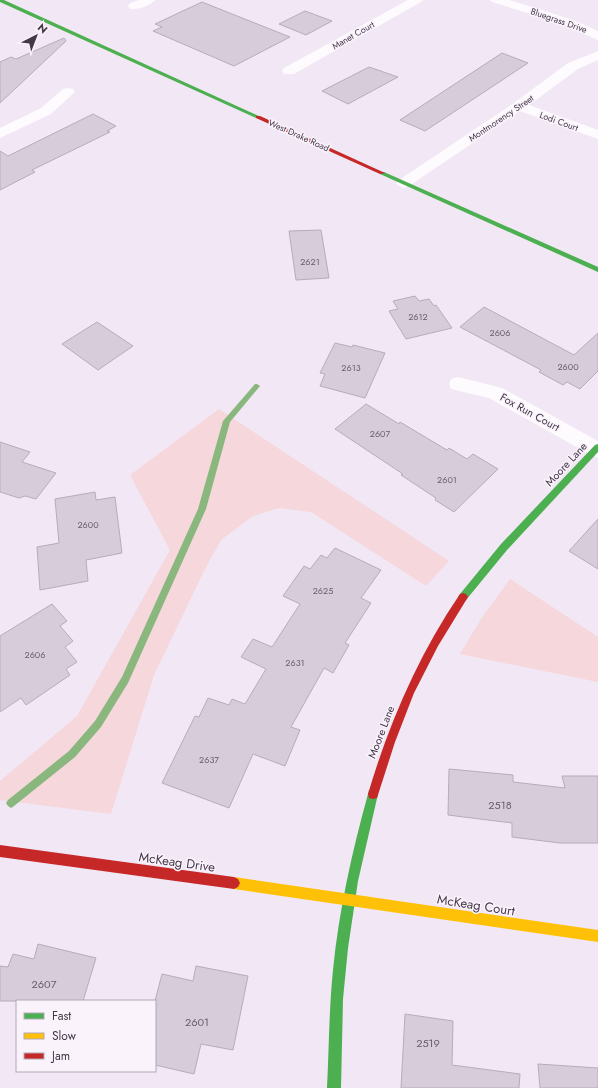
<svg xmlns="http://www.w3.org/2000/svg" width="598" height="1088" font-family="Jost,sans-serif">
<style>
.green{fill:#f5d7dc}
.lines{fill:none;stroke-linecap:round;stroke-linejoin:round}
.stream{fill:#8ab77e;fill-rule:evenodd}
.building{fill:#d7ccda;stroke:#b7acba}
.street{fill:#fdfbfd;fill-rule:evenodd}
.fast{fill:#4caf50;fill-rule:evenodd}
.slow{fill:#ffc107;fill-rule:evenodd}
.jam{fill:#c62828;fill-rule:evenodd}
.labels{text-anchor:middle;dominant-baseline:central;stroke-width:3;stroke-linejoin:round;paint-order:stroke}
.far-street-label{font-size:9px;fill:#443747;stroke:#faf3fc}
.number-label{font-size:9px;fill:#695c6c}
.street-label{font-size:11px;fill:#443747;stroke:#faf3fc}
.near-number-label{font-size:11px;fill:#695c6c}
.near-street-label{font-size:13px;fill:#443747;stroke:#faf3fc}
</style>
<rect width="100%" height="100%" fill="#f2e7f4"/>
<g class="green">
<path d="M219 409 449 561 426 586 311 512 279 508 253 516 221 540 205 569 154 675 111 814 0 800V781L77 716 170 550 130 475Z"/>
<path d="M510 579 598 637V682L460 654 481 619Z"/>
</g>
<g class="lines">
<path class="stream" d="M255 384H257L260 386 230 422 206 509 128 683 101 727 75 757 14 806 11 808 8 806 6 803 8 800 69 751 95 721 122 677 198 509 223 421Z"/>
</g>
<g class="building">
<path d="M202 2 290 37 234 66 153 31 162 27 155 24Z"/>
<path d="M305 11 332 21 306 35 279 24Z"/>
<path d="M64 38 66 41 0 103V62L11 57 16 59Z"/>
<path d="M502 53 528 63 425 131 400 120Z"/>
<path d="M369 67 398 77 348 104 322 91Z"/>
<path d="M93 114 116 126 107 131 110 132 32 170 35 172 0 190V151L8 156Z"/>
<path d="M321 230 329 278 296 280 289 231Z"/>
<path d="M415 296 419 301 429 299 434 306 436 305 452 328 406 339 389 311 398 309 393 301Z"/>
<path d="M484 307 574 355 598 333V371L580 389 567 382 563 385 539 372 541 370 460 327Z"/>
<path d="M97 322 133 346 98 370 62 344Z"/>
<path d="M335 343 352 347 353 345 385 353 365 398 320 386 325 374 320 373Z"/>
<path d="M366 404 399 424 400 422 447 450 449 448 467 459 473 454 498 469 454 512 435 500 436 498 401 475 403 474 335 429Z"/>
<path d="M0 442 30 452 22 462 56 473 36 499 25 496 19 498 0 492Z"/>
<path d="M95 492 96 500 115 497 122 553 86 560 88 581 40 590 37 547 59 543 55 499Z"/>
<path d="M598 519V569L569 551Z"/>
<path d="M335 548 381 570 361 598 371 603 345 643 349 645 333 673 324 668 291 727 300 730 285 766 253 754 229 808 162 783 195 716 199 717 208 698 229 705 232 699 245 704 266 669 241 657 253 639 272 647 300 604 283 596 304 566 310 569 321 555 327 558Z"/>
<path d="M52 604 67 621 60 626 73 641 65 647 77 662 66 669 70 675 26 705 21 698 0 712V636Z"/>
<path d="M449 769 513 775V782L565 788 562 776H598V843H560L512 837V823L448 815Z"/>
<path d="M38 944 96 958 83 1001H0V966L8 967 13 954 34 959Z"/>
<path d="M196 966 248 976 233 1050 201 1044 194 1074 155 1065V1001L162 974 193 981Z"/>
<path d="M405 1014 453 1021 452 1065 520 1074 519 1088H401Z"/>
<path d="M538 1064 598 1068V1088H540Z"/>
</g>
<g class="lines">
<g class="street">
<path d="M139 0H155C150 6 137 10 130 9L128 6 130 3Z"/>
<path d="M408 0H423L421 2 294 74H284L282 71 284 68Z"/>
<path d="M490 0H509L539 9 578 22 598 31V40L557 22 492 2Z"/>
<path d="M598 51V60L578 69 529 105 598 130V139L520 111 409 186 404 188 399 186 396 183 399 180 514 103 568 63Z"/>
<path d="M68 88 73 89 75 92 51 114 0 138V128L41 108 63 89Z"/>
<path d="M458 377 502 388 598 441V458L591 455 489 398 451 389 449 384 451 379Z"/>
</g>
<g class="fast">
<path d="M0 0H4L261 117 256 118 0 2Z"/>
<path d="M380 172H384L598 267V272L380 174Z"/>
<path d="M598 444V452L507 550 466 600 463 601 460 600 458 597 460 594 501 544 595 445Z"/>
<path d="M373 789 377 790 378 794 358 881 348 948 343 999 341 1088H327C329 1049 329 1009 333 970 339 910 352 852 368 794L369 790Z"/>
</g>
<path class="slow" d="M234 877 598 930V942L234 889 230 887 228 883 230 879Z"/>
<g class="jam">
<path d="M256 116H260L385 173 380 174 256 118Z"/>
<path d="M463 593 466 594 468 597 438 646 414 693 395 742 377 798 373 799 369 798 368 794C389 723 418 656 460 594Z"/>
<path d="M0 845 234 877 238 879 240 883 238 887 234 889 0 857Z"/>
</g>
</g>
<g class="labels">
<g class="far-street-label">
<text transform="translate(559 20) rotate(19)">Bluegrass Drive</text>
<text transform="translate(353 35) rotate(-30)">Manet Court</text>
<text transform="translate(501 118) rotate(-34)">Montmorency Street</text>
<text transform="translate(559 121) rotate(20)">Lodi Court</text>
<text transform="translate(299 135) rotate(24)">West Drake Road</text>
</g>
<g class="number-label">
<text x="310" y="261">2621</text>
<text x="418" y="316">2612</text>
<text x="500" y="332">2606</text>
<text x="568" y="366">2600</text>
<text x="351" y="367">2613</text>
<text x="380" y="433">2607</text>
<text x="447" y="479">2601</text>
<text x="88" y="524">2600</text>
<text x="323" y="590">2625</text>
<text x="35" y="654">2606</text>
<text x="295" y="662">2631</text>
<text x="209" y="759">2637</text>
</g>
<g class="street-label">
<text transform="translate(530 412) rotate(29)">Fox Run Court</text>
<text transform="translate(566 464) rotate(-47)">Moore Lane</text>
<text transform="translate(381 732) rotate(-69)">Moore Lane</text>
</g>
<g class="near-number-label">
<text x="500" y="805">2518</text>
<text x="44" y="984">2607</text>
<text x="197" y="1022">2601</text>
<text x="428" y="1043">2519</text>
</g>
<g class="near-street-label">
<text transform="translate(177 862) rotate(8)">McKeag Drive</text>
<text transform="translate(476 905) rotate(9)">McKeag Court</text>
</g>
</g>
<rect x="16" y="1000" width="140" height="72" fill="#faf3fc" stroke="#b1a8b4"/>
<rect x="24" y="1013" width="20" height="6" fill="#4caf50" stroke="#b1a8b4"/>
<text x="52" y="1020" font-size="12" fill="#443747">Fast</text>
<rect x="24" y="1033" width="20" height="6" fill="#ffc107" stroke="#b1a8b4"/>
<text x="52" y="1040" font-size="12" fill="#443747">Slow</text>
<rect x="24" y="1053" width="20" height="6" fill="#c62828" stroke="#b1a8b4"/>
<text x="52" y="1060" font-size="12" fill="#443747">Jam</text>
<g transform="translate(36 36) rotate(42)" stroke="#faf3fc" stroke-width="3" paint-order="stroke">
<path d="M0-3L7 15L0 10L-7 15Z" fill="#443747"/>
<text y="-6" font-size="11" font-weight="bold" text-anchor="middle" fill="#443747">N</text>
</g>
</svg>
